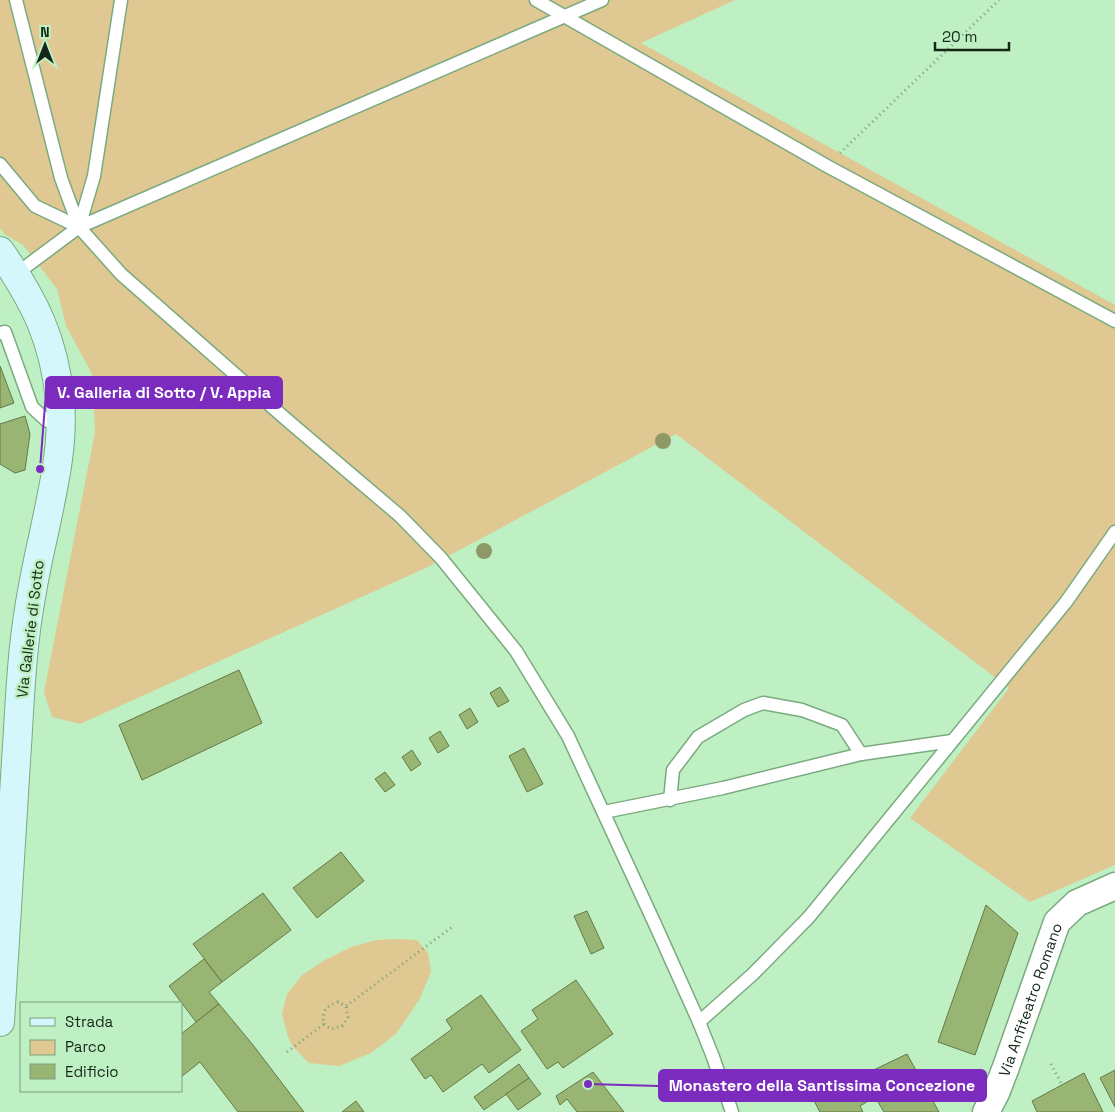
<svg xmlns="http://www.w3.org/2000/svg" width="1115" height="1112" font-family="'Space Grotesk',sans-serif">
<style>
.green{fill:#dfc892}
.building{fill:#99b573;stroke:#647945}
.lines{fill:none;stroke-linecap:round;stroke-linejoin:round}
.service-casing{stroke:#7baa80;stroke-width:15}
.minor-casing{stroke:#7baa80;stroke-width:29}
.secondary-casing{stroke:#7baa80;stroke-width:30}
.path{stroke:#799e7d;stroke-width:3;stroke-dasharray:1 4;stroke-linecap:butt}
.service{stroke:#fff;stroke-width:12}
.minor{stroke:#fff;stroke-width:26}
.secondary{stroke:#d4f7fc;stroke-width:28}
.tree{fill:#8e9967}
.labels{text-anchor:middle;dominant-baseline:central;stroke-width:5;stroke-linejoin:round;paint-order:stroke}
.street-label{font-size:15px;fill:#142717;stroke:#bff0c3}
.leader{fill:none;stroke:#7b2cbf;stroke-width:2}
.callout-dot{fill:#7b2cbf;stroke:#bff0c3;stroke-width:2}
.callout{fill:#7b2cbf;stroke:#7b2cbf;stroke-width:2}
.callout-label{font-size:16px;text-anchor:middle;font-weight:bold;fill:#fff}
</style>
<rect width="100%" height="100%" fill="#bff0c3"/>
<g class="green">
<path d="M0 0H735L641 43 1115 305V865L1030 902 910 818 1009 688 676 434 428 567 80 724 52 717 44 692 95 432 92 374 66 326 57 289 23 245 4 234 0 228Z"/>
<path d="M399 939 417 940 428 953 431 972 419 1000 396 1034 371 1053 339 1066 309 1063 293 1047 288 1037 282 1014 287 994 302 975 325 960 351 947 376 940Z"/>
</g>
<g class="building">
<path d="M0 366 14 403 0 408Z"/>
<path d="M25 416 30 434 25 470 15 473 0 464V424Z"/>
<path d="M239 670 262 723 142 780 119 725Z"/>
<path d="M500 687 509 701 498 707 490 693Z"/>
<path d="M470 708 478 722 467 729 459 715Z"/>
<path d="M440 731 449 746 438 753 429 738Z"/>
<path d="M524 748 543 784 527 792 509 756Z"/>
<path d="M412 750 421 764 411 771 402 757Z"/>
<path d="M385 772 395 785 385 792 375 779Z"/>
<path d="M341 852 364 881 317 918 293 888Z"/>
<path d="M263 893 291 930 222 982 193 944Z"/>
<path d="M986 905 1018 933 975 1055 938 1042Z"/>
<path d="M587 911 604 948 591 954 574 916Z"/>
<path d="M204 959 222 982 209 992 219 1004 196 1022 169 986Z"/>
<path d="M576 980 613 1034 563 1068 558 1062 547 1069 521 1031 538 1019 532 1010Z"/>
<path d="M481 995 521 1050 489 1073 482 1064 443 1092 431 1075 425 1079 411 1059 452 1029 446 1020Z"/>
<path d="M219 1004 253 1045 304 1112H238L200 1062 181 1077V1034Z"/>
<path d="M907 1054 939 1112H884L875 1097 860 1106 863 1112H820L813 1099Z"/>
<path d="M519 1064 529 1078 484 1110 474 1097Z"/>
<path d="M1115 1070V1107L1100 1078Z"/>
<path d="M593 1072 624 1112H577L567 1099 560 1105 556 1096Z"/>
<path d="M1084 1073 1103 1112H1037L1032 1101Z"/>
<path d="M529 1078 541 1094 518 1110 506 1094Z"/>
<path d="M356 1101 364 1112H342Z"/>
</g>
<g class="lines">
<defs>
<g id="service">
<path d="M16 0 61 178 79 227 121 274 287 420 400 516 441 558 516 651 568 736 654 922 699 1022 713 1057 732 1112"/>
<path d="M536 0 827 166 1115 321"/>
<path d="M0 164 35 206 79 227"/>
<path d="M79 227 94 176 121 0"/>
<path d="M16 274 79 227 602 0"/>
<path d="M0 333 5 332 32 407 46 420 61 427"/>
<path d="M670 800 673 770 698 737 744 710 763 703 802 710 842 725 861 754"/>
<path d="M604 812 723 788 861 754 952 741"/>
<path d="M699 1022 753 974 809 917 1066 602 1115 532"/>
</g>
<g id="minor">
<path id="s1" d="M986 1112 996 1093 1006 1067 1057 922 1077 903 1115 886"/>
</g>
<path id="secondary" d="M0 251C34 300 54 339 60 400 64 445 53 489 44 533 36 568 29 603 25 638 20 679 19 720 16 761 10 848 6 935 0 1022"/>
</defs>
<use href="#service" class="service-casing"/>
<use href="#minor" class="minor-casing"/>
<use href="#secondary" class="secondary-casing"/>
<g class="path">
<path d="M840 153 999 0"/>
<path d="M324 1024 331 1029 342 1026 348 1017 346 1006"/>
<path d="M287 1052 324 1024C322 1009 326 1007 338 1002L346 1006 452 927"/>
<path d="M1051 1064 1062 1085"/>
</g>
<use href="#service" class="service"/>
<use href="#minor" class="minor"/>
<use href="#secondary" class="secondary"/>
</g>
<g class="tree">
<circle cx="663" cy="441" r="8"/>
<circle cx="484" cy="551" r="8"/>
</g>
<g class="labels">
<g class="street-label">
<text transform="translate(30 629) rotate(-83)">Via Gallerie di Sotto</text>
<text stroke="none"><textPath href="#s1" startOffset="121">Via Anfiteatro Romano</textPath></text>
</g>
</g>
<path class="leader" d="M40 469L46 392M588 1084L659 1086"/>
<g class="callout-dot">
<circle cx="40" cy="469" r="5"/>
<circle cx="588" cy="1084" r="5"/>
</g>
<g class="callout">
<rect x="46" y="377" width="236" height="31" rx="5"/>
<rect x="659" y="1070" width="327" height="31" rx="5"/>
</g>
<g class="callout-label">
<text x="164" y="398">V. Galleria di Sotto / V. Appia</text>
<text x="822" y="1091">Monastero della Santissima Concezione</text>
</g>
<rect x="20" y="1002" width="162" height="90" fill="#bff0c3" stroke="#7ba07e"/>
<rect x="30" y="1018" width="25" height="8" fill="#d4f7fc" stroke="#7ba07e"/>
<text x="65" y="1027" font-size="15" fill="#142717">Strada</text>
<rect x="30" y="1040" width="25" height="15" fill="#dfc892" stroke="#7ba07e"/>
<text x="65" y="1052" font-size="15" fill="#142717">Parco</text>
<rect x="30" y="1064" width="25" height="15" fill="#99b573" stroke="#7ba07e"/>
<text x="65" y="1077" font-size="15" fill="#142717">Edificio</text>
<g transform="translate(45 45)" stroke="#bff0c3" stroke-width="4" paint-order="stroke">
<path d="M0-4L9 19L0 12L-9 19Z" fill="#142717"/>
<text y="-8" font-size="14" font-weight="bold" text-anchor="middle" fill="#142717">N</text>
</g>
<path d="M935 42v8h74v-8" fill="none" stroke="#142717" stroke-width="2.5"/>
<text x="942" y="42" font-size="15" fill="#142717" stroke="#bff0c3" stroke-width="4" paint-order="stroke">20 m</text>
</svg>
